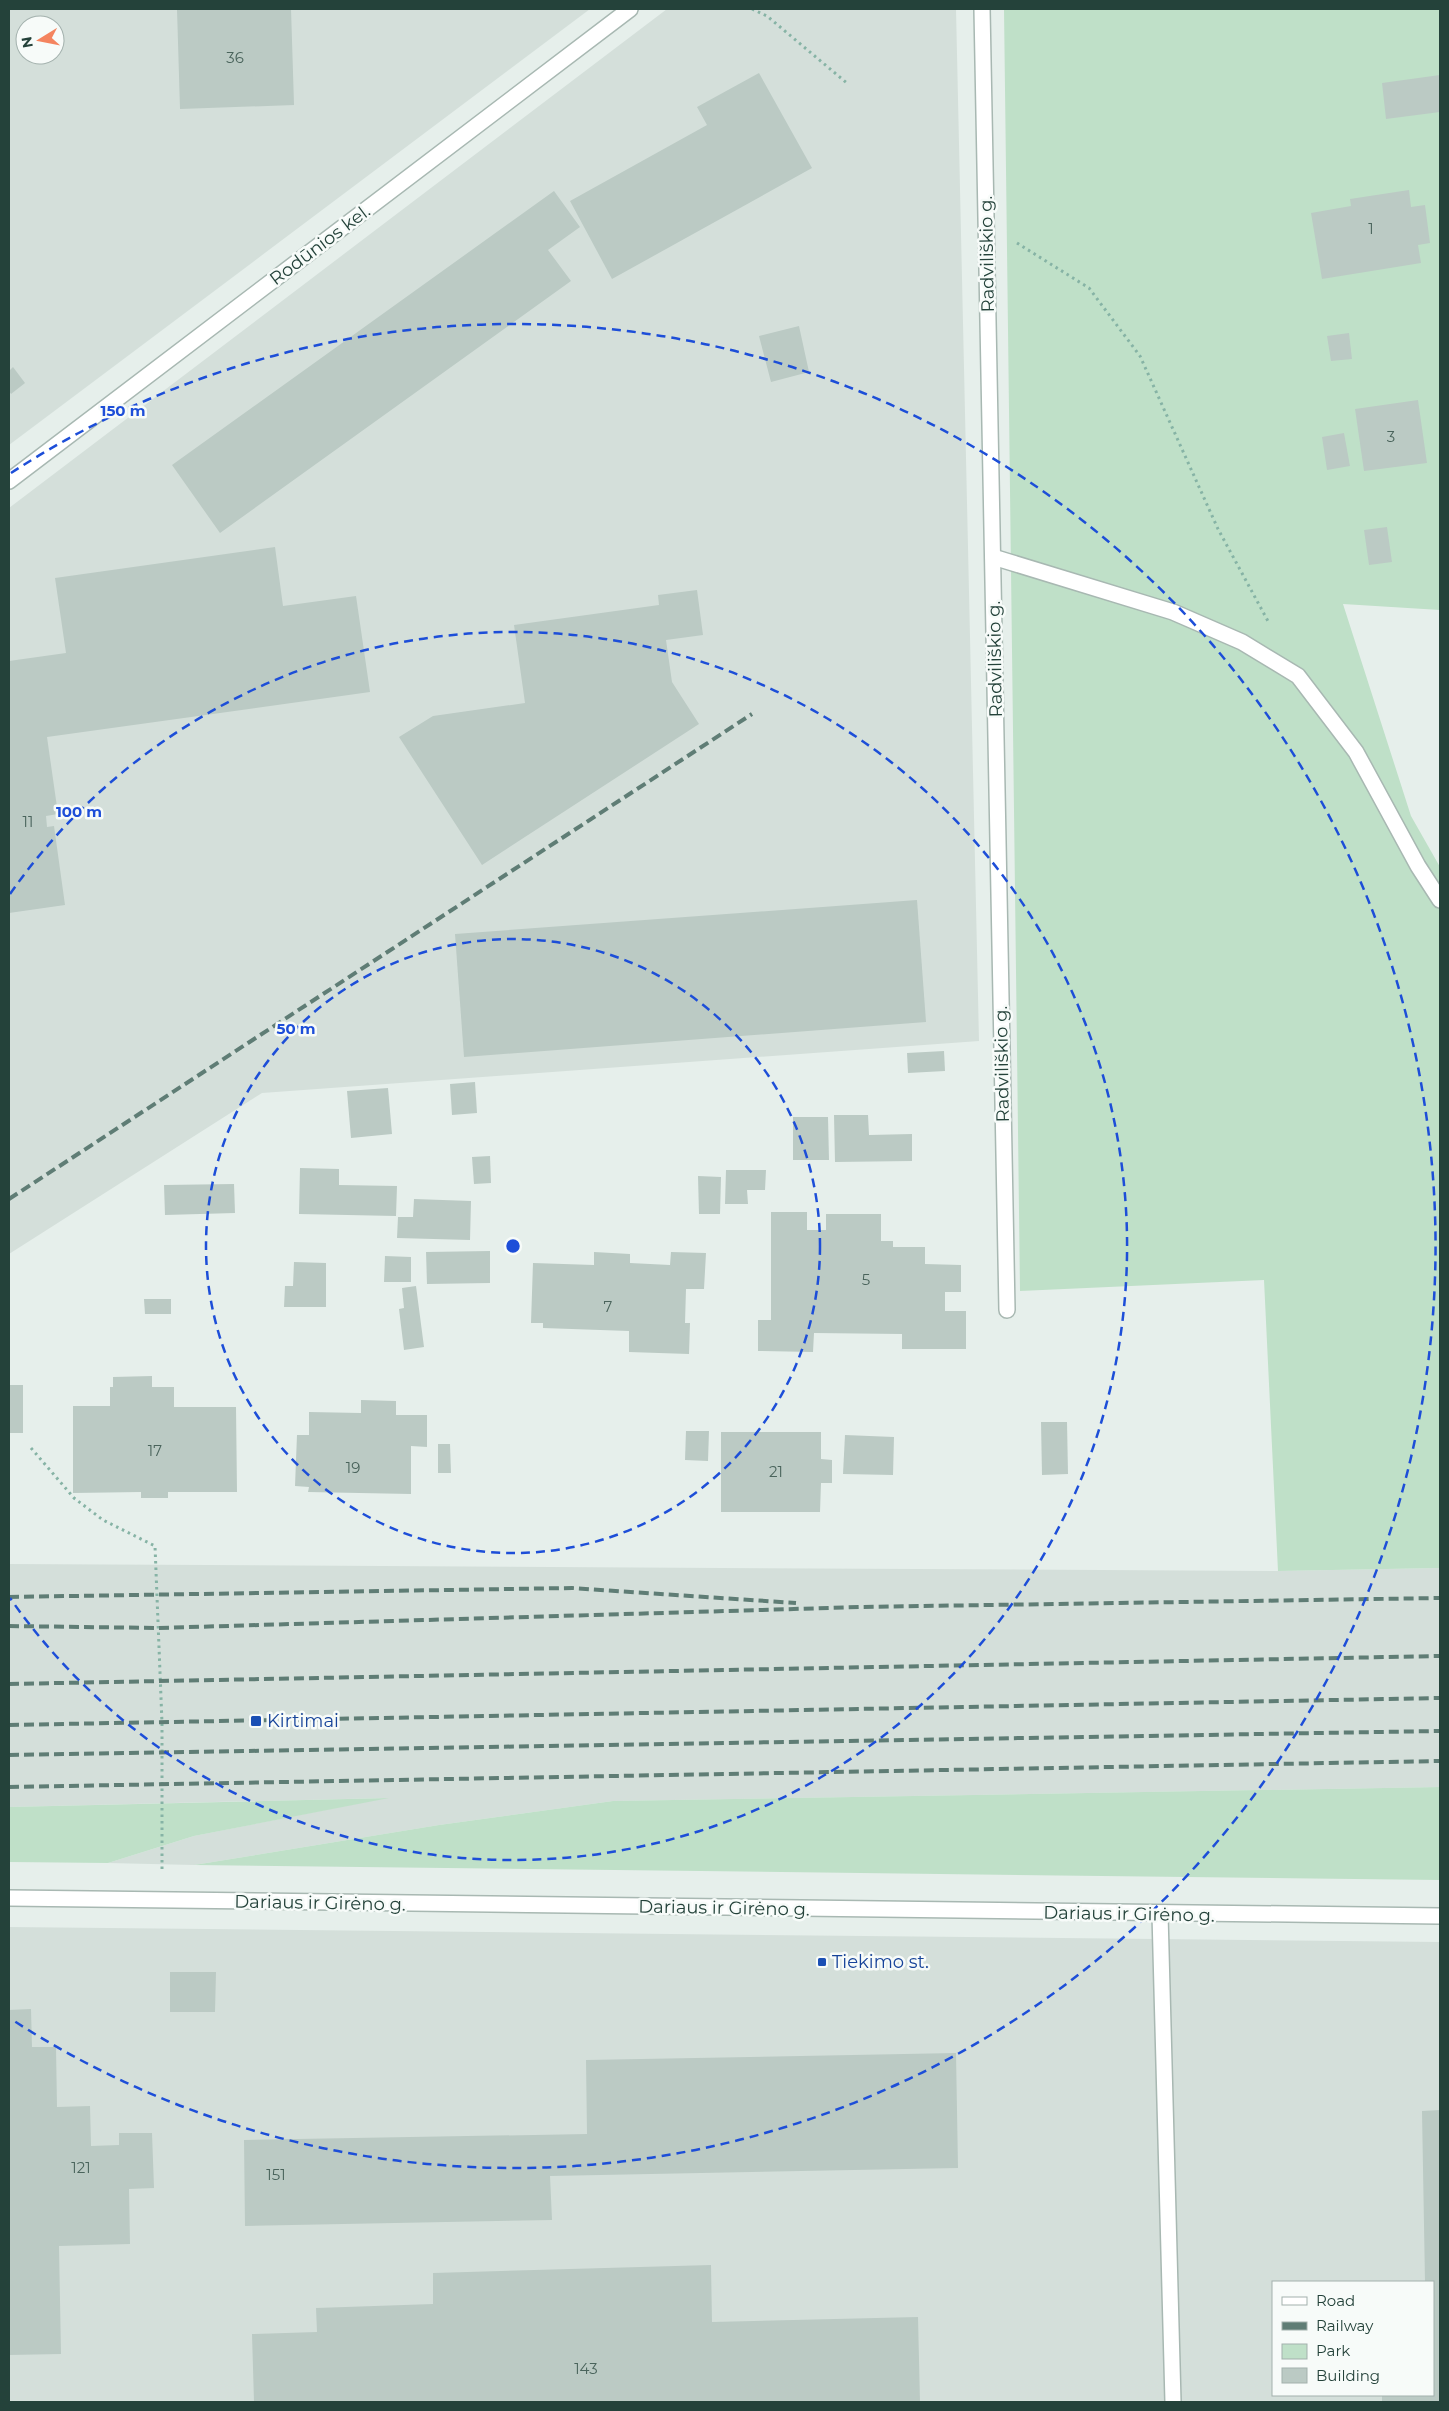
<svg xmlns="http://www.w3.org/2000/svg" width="1449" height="2411" font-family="Montserrat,sans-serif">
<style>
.built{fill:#d4dfda;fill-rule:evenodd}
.green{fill:#bfe0c8}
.building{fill:#bbcac4}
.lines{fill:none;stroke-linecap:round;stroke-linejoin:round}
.minor-casing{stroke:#a8b8b2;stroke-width:18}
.tertiary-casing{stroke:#a8b8b2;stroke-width:18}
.path{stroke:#86b3a5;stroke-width:3;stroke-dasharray:2.5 4;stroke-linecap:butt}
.minor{stroke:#fff;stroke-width:15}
.tertiary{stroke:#fff;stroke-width:15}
.rail{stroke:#5f7d75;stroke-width:4;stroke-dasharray:10 5;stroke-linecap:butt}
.ring{fill:none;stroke:#1d4ed8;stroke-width:2.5;stroke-dasharray:9 6}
.transit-dot{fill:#1a4fb4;stroke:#f7fbf9;stroke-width:2}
.labels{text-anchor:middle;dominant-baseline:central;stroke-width:5;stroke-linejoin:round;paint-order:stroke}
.number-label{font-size:15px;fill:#4a645c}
.street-label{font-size:18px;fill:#24423a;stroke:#f7fbf9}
.transit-label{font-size:18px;fill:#164399;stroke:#f7fbf9;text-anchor:start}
.centre{fill:#1d4ed8;stroke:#f7fbf9;stroke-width:2.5}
.ring-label{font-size:15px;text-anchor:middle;font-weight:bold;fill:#1d4ed8;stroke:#f7fbf9;stroke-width:5;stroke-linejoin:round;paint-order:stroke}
</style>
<rect width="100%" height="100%" fill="#e6efeb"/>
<g class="built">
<path d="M9 9H590L9 445ZM25 25H55V55H25Z"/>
<path d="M667 9H956L979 1041 262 1093 9 1254V508Z"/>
<path d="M9 1564 1278 1571 1440 1568V1787L613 1801 439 1825 194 1865 108 1863 194 1836 385 1798 9 1807Z"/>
<path d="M9 1927 1440 1942V2402H9ZM1273 2282H1433V2395H1273Z"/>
</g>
<g class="green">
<path d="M1004 9H1440V610L1343 604 1411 816 1440 867V1568L1278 1571 1264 1280 1020 1291Z"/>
<path d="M1440 1787V1880L194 1865 439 1825 613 1801Z"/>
<path d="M389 1798 194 1836 108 1863 9 1862V1807Z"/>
</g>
<g class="building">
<path d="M177 9H291L294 105 180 109Z"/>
<path d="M759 73 812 168 612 279 570 201 707 125 697 107Z"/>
<path d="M1440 75V112L1386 119 1382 83Z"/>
<path d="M1409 190 1411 207 1425 205 1430 243 1418 245 1421 263 1322 279 1311 213 1351 206 1350 199Z"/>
<path d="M554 191 580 227 548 250 571 281 220 533 172 465Z"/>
<path d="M799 326 809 372 771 382 759 336Z"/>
<path d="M1349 333 1352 359 1331 361 1327 336Z"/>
<path d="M13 367 25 383 11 394 9 391V371Z"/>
<path d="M1418 400 1427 463 1364 471 1355 409Z"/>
<path d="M1344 433 1350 466 1327 470 1322 437Z"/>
<path d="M1387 527 1392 562 1369 565 1364 530Z"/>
<path d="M275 547 283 606 356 596 370 692 47 737 58 814 46 816 47 827 54 826 65 905 9 913V661L66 653 55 578Z"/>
<path d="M697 590 703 635 666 640 672 682 699 724 482 865 399 737 433 716 525 703 514 625 659 605 658 595Z"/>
<path d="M917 900 926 1022 464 1057 455 934Z"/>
<path d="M944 1051 945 1071 908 1073 907 1053Z"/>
<path d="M475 1082 477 1113 452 1115 450 1084Z"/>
<path d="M388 1088 392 1134 351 1138 347 1091Z"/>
<path d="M834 1115H868L869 1135 912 1134V1161L835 1162Z"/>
<path d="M793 1117H828L829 1160H793Z"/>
<path d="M490 1156 491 1183 474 1184 472 1157Z"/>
<path d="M300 1168 339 1169V1185L397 1186 396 1216 299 1214Z"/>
<path d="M726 1170H766L765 1190H747L748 1204H725Z"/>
<path d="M698 1176 721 1177 720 1214H699Z"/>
<path d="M234 1184 235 1213 165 1215 164 1185Z"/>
<path d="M414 1199 471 1201 470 1240 397 1238 398 1217H413Z"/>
<path d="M771 1212H807V1230H826V1214H881V1241H893V1247H925V1264L961 1265V1292H945V1311H966V1349H902V1334L814 1333 813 1352 758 1351V1320H771Z"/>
<path d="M490 1251V1283L427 1284 426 1252Z"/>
<path d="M594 1252 630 1254V1263L670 1265 671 1252 706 1253 704 1289H686L685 1323H690L689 1354 629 1352V1331L543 1328V1323H531L533 1263 594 1265Z"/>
<path d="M385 1256 411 1257V1282H384Z"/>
<path d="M294 1262 326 1263V1307H284L285 1286H293Z"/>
<path d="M416 1286 424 1347 404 1350 399 1309 404 1308 402 1288Z"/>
<path d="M144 1299H171V1314H145Z"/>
<path d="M152 1376V1387H174V1407H236L237 1492H168V1498H141V1492L73 1493V1406H110V1387H113V1377Z"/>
<rect x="9" y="1385" width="14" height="48"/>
<path d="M361 1400 396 1401V1415H427V1447L411 1446V1494L308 1492 309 1487 295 1486 297 1435H309V1412L361 1413Z"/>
<path d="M1041 1422H1067L1068 1474 1042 1475Z"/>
<path d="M686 1431H709L708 1461 685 1460Z"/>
<path d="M721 1432H821V1459L832 1460V1483H821L820 1512H721Z"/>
<path d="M845 1435 894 1437 893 1475 843 1474Z"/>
<path d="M438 1444H450L451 1473H438Z"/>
<path d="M170 1972H216L215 2012H170Z"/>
<path d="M31 2009 32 2047H56L57 2107 90 2106 91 2146 119 2145V2133H152L154 2188 129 2189 130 2244 59 2246 61 2354 9 2355V2010Z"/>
<path d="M956 2053 958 2168 550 2176 552 2220 245 2226 244 2140 587 2134 586 2060Z"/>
<path d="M1440 2110V2402H1382V2395H1433V2282H1425L1422 2111Z"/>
<path d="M711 2265 712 2322 918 2317 920 2402H254L252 2334 317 2332 316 2308 433 2304V2273Z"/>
</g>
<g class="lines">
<defs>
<g id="minor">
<path d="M982 9 1007 1310"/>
<path d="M9 481 630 9"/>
<path d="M993 557 1173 612 1242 642 1298 676 1356 752 1418 866 1440 900"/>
<path d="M1160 1914 1173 2402"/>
</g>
<path id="tertiary" d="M9 1898 1440 1916"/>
</defs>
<use href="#minor" class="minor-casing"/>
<use href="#tertiary" class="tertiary-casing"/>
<g class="path">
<path d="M752 9 767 16 848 84"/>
<path d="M1017 243 1089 288 1140 356 1218 529 1269 623"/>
<path d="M31 1448 74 1498 103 1520 155 1546 162 1723V1870"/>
</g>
<use href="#minor" class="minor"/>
<use href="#tertiary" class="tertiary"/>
<g class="rail">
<path d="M9 1199 752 714"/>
<path d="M9 1597 572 1588 796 1603"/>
<path d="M9 1626 159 1628 860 1607 1440 1598"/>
<path d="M9 1684 1440 1656"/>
<path d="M9 1725 1440 1698"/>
<path d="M9 1755 1440 1731"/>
<path d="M9 1787 1440 1761"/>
</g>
</g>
<g class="ring">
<circle cx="513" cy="1246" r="307"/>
<path d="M10 894A614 614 0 1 1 10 1598"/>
<path d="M11 473A922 922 0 1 1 11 2019"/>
</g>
<g class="transit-dot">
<rect x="250" y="1715" width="12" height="12" rx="2.5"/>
<rect x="817" y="1957" width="10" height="10" rx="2.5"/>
</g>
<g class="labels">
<g class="number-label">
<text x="235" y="57">36</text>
<text x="1371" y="228">1</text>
<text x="1391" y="436">3</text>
<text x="28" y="821">11</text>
<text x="866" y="1279">5</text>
<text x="608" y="1306">7</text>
<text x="155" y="1450">17</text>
<text x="353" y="1467">19</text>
<text x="776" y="1471">21</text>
<text x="81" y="2167">121</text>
<text x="276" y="2174">151</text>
<text x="586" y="2368">143</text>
</g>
<g class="street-label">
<text transform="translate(320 245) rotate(-37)">Rodūnios kel.</text>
<text transform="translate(987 254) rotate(-91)">Radviliškio g.</text>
<text transform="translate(995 659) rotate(-91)">Radviliškio g.</text>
<text transform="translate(1002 1064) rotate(-91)">Radviliškio g.</text>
<text transform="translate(320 1903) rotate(1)">Dariaus ir Girėno g.</text>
<text transform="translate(724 1908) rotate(1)">Dariaus ir Girėno g.</text>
<text transform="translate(1129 1914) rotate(1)">Dariaus ir Girėno g.</text>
</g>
<g class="transit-label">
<text x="267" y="1721">Kirtimai</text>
<text x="832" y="1962">Tiekimo st.</text>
</g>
</g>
<circle cx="513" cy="1246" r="8" class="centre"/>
<g class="ring-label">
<text x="123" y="416">150 m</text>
<text x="79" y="817">100 m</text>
<text x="296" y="1034">50 m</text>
</g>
<rect width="1449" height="2411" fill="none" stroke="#24423a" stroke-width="20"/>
<rect x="1272" y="2281" width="162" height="115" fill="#f7fbf9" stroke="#a3b1ad"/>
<rect x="1282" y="2297" width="25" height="8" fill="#ffffff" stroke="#a3b1ad"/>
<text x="1316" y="2306" font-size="15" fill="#24423a">Road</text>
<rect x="1282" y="2322" width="25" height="8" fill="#5f7d75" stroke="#a3b1ad"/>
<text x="1316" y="2331" font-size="15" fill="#24423a">Railway</text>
<rect x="1282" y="2344" width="25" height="15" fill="#bfe0c8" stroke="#a3b1ad"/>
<text x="1316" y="2356" font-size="15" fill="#24423a">Park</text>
<rect x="1282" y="2368" width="25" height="15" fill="#bbcac4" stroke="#a3b1ad"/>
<text x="1316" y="2381" font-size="15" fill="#24423a">Building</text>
<g transform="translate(40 40) rotate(260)"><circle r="24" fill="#f7fbf9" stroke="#a3b1ad"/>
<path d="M0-4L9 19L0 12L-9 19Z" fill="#f4845f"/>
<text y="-8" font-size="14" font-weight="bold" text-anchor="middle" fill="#24423a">N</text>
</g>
</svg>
